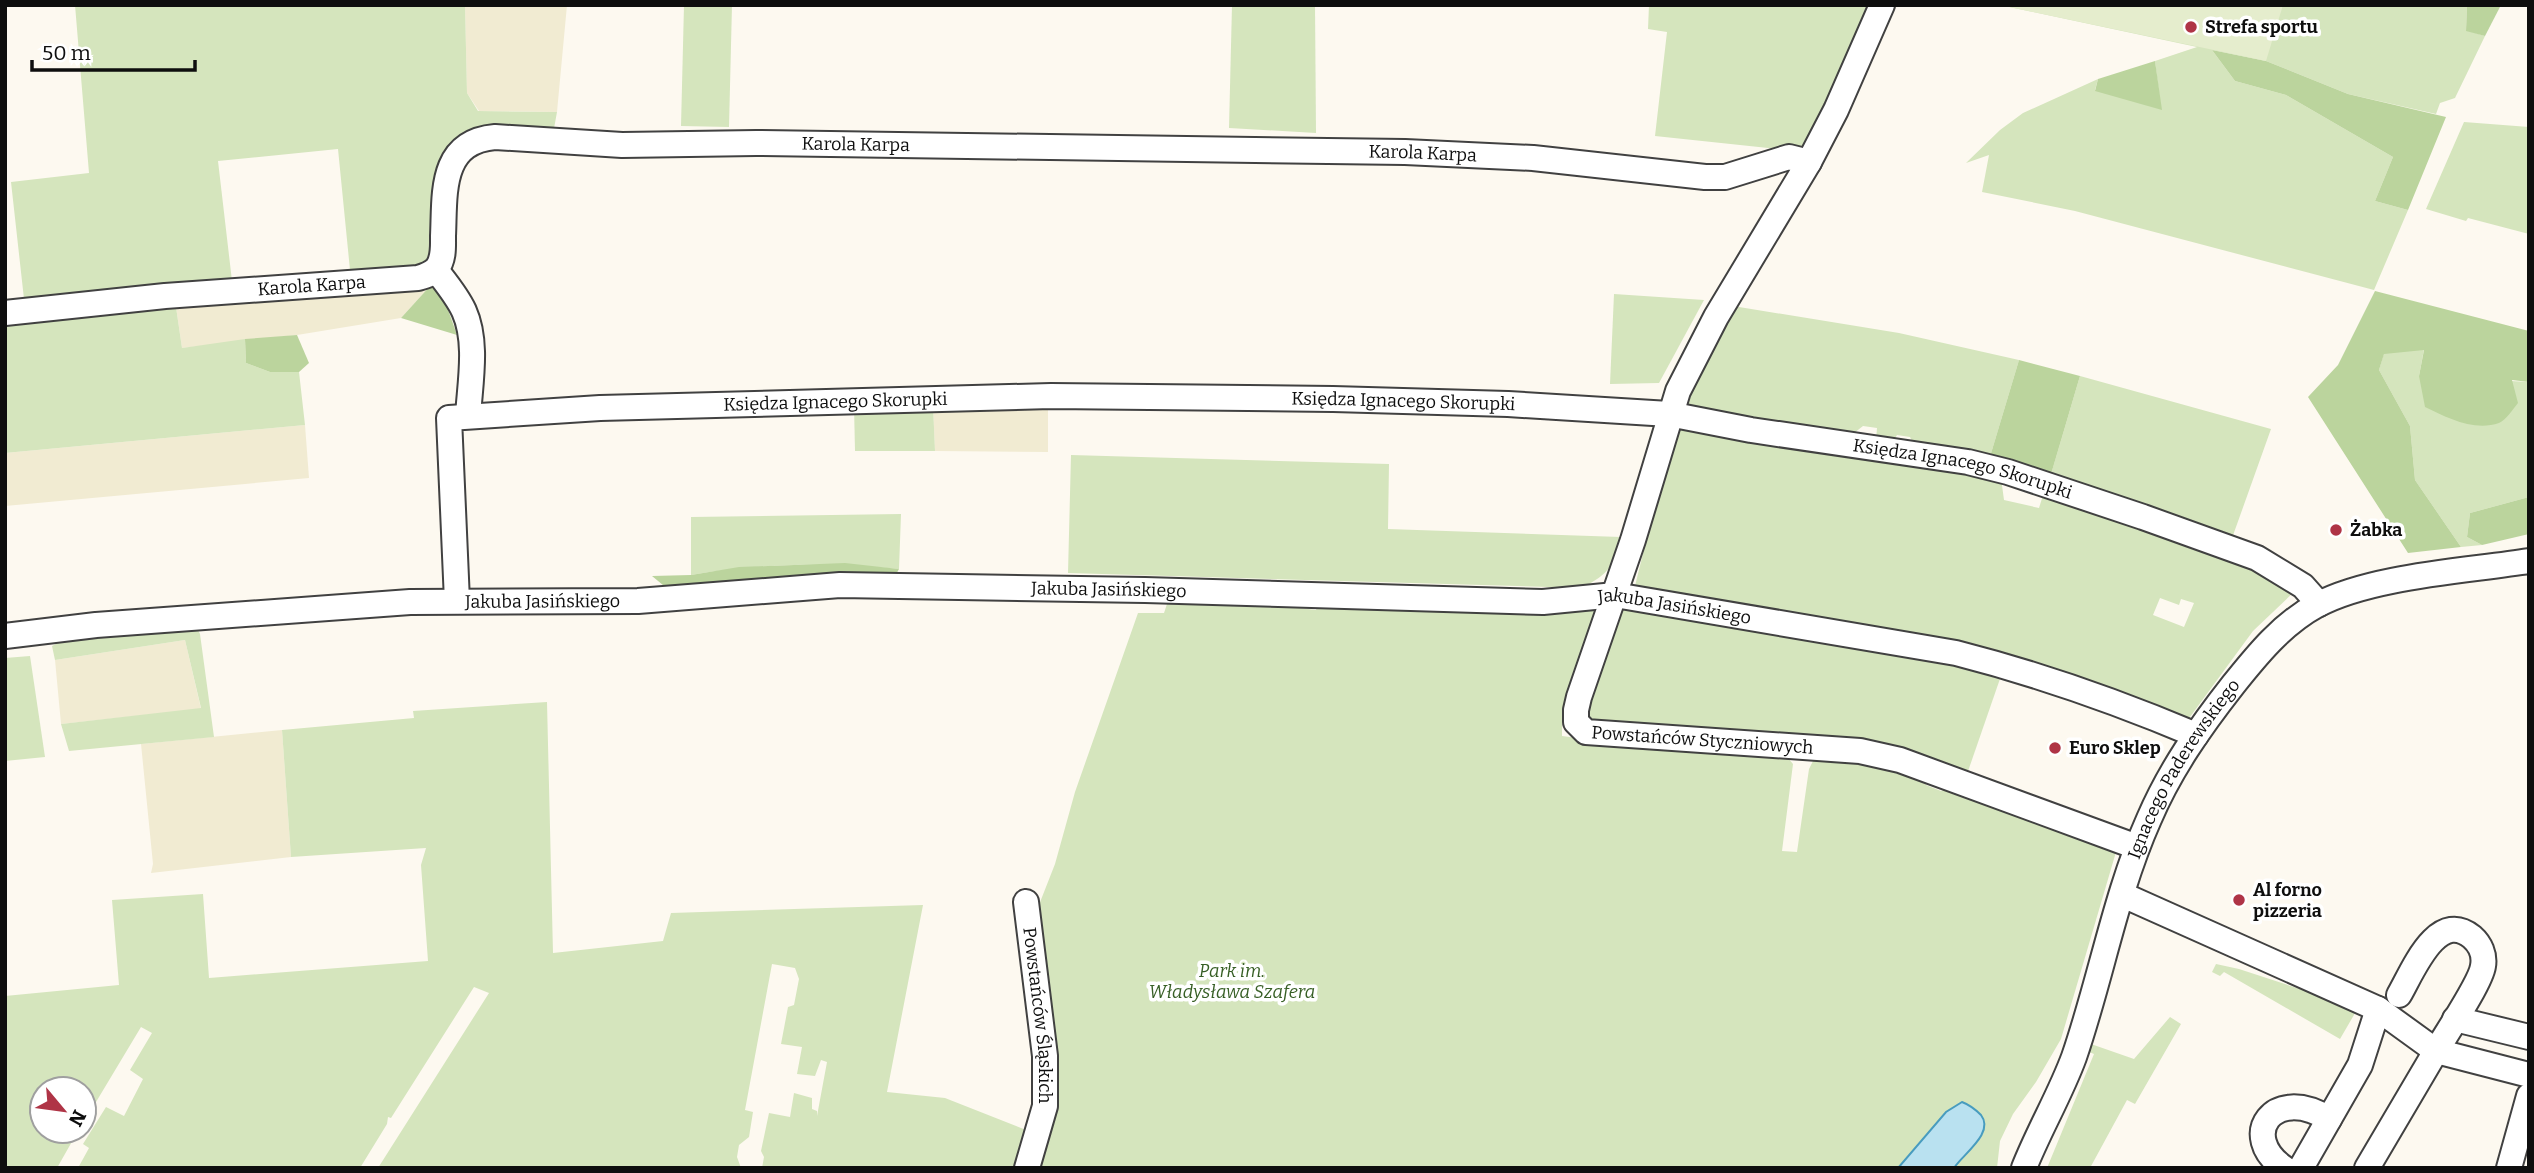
<svg xmlns="http://www.w3.org/2000/svg" width="2534" height="1173" font-family="Bitter,serif">
<style>
.farmland{fill:#f1ebd2}
.green{fill:#d5e5bd;fill-rule:evenodd}
.forest{fill:#bbd49d}
.pitch{fill:#e5edcd}
.water{fill:#b9e1f0;stroke:#489cbf;stroke-width:2}
.lines{fill:none;stroke-linecap:round;stroke-linejoin:round}
.minor-casing{stroke:#414141;stroke-width:28}
.minor{stroke:#fff;stroke-width:24}
.poi-dot{fill:#af3446;stroke:#fff;stroke-width:2.5}
.labels{text-anchor:middle;dominant-baseline:central;stroke-width:7;stroke-linejoin:round;paint-order:stroke}
.poi-label{font-size:18px;font-weight:bold;fill:#0e0e0e;stroke:#fff;text-anchor:start}
.street-label{font-size:18px;fill:#0e0e0e;stroke:#fff}
.park-label{font-size:18px;font-style:italic;fill:#375f25;stroke:#fff}
</style>
<rect width="100%" height="100%" fill="#fdf9f0"/>
<g class="farmland">
<path d="M465 5H567L557 112 479 111 467 93Z"/>
<path d="M431 285 401 318 297 335 182 348 176 307Z"/>
<path d="M1048 401V452L935 451 933 405Z"/>
<path d="M305 425 309 478 5 506V453Z"/>
<path d="M185 640 201 709 61 724 55 660Z"/>
<path d="M282 730 291 857 151 873 153 864 141 744Z"/>
</g>
<g class="green">
<path d="M75 5H465L467 93 478 111 557 112 553 134 446 151 430 210 431 253 423 267 350 270 338 149 218 161 232 281 24 299 11 182 89 173Z"/>
<path d="M684 5H732L729 127 681 126Z"/>
<path d="M1232 5H1315L1316 133 1229 128Z"/>
<path d="M1649 5H1871L1808 147 1787 150 1655 136 1667 32 1648 29Z"/>
<path d="M2000 5H2467L2466 30 2485 36 2455 98 2440 103 2436 114 2348 94 2266 61 2212 50 2235 81 2286 95 2393 157 2375 201 2408 210 2374 290 2075 211 1982 192 1989 155 1966 163 2000 130 2023 113 2098 79 2095 90 2161 109 2155 61 2197 47Z"/>
<path d="M2464 122 2529 127V234L2468 218 2466 221 2426 209Z"/>
<path d="M1614 294 1704 300 1659 383 1610 384Z"/>
<path d="M1733 306 1899 333 2019 360 1989 460 1915 447 1910 437 1897 435 1892 443 1876 440 1877 428 1863 426 1849 437 1682 406Z"/>
<path d="M176 307 182 348 245 339 246 363 270 372H299L305 425 5 453V325Z"/>
<path d="M2424 349 2419 376 2529 382V497L2470 513 2467 537 2482 545 2461 547 2415 480 2410 426 2379 370 2384 353Z"/>
<path d="M2080 376 2271 429 2231 541 2045 479 2052 471Z"/>
<path d="M933 405 935 451H855L854 406Z"/>
<path d="M1675 424 2001 478 2004 500 2039 508 2044 492 2246 561 2296 590 2253 631 2187 721 1771 609 1745 605 1744 610 1634 590ZM2160 598 2179 605 2181 599 2194 603 2184 627 2153 615Z"/>
<path d="M1071 455 1389 464 1388 529 1621 537C1612 568 1611 572 1582 588L1068 573Z"/>
<path d="M901 514 899 569C828 562 761 563 691 575V517Z"/>
<path d="M1632 602 2002 673 1966 777 1590 721 1585 716 1617 612Z"/>
<path d="M1167 604 1300 608 1316 610 1317 607 1600 608 1587 653 1562 717V736L1631 745 1633 749H1653L1660 745 1783 752 1793 764 1782 851 1797 852 1809 769 1813 761 1819 755 1922 776 1926 785 1941 791 1952 787 2116 852 2061 1039 2036 1082 2013 1114 2000 1141 1997 1168H1036L1035 915 1055 864 1075 792 1138 613H1164Z"/>
<path d="M195 624 200 634 214 737 69 751 61 724 201 708 185 640 55 660 52 646 72 636Z"/>
<path d="M30 656 45 757 5 761V658Z"/>
<path d="M547 702 553 953 663 941 671 913 923 905 887 1092 945 1098 1026 1130 1016 1168H762L764 1157 761 1151 769 1113 790 1117 794 1093 812 1098V1109L817 1111V1116L827 1062 821 1060 815 1076 797 1074 802 1047 781 1044 788 1007 794 1005 799 979 795 968 772 964 745 1110 753 1112 749 1137 739 1145 737 1157 741 1168H378L489 993 474 987 391 1118 388 1117 387 1124 360 1168H78L89 1148 83 1144 106 1107 124 1116 143 1079 130 1070 152 1033 141 1027 84 1122V1089H42V1131H78L57 1168H5V996L119 985 112 900 203 894 209 978 428 961 421 865 426 848 291 857 282 730 414 718 413 711Z"/>
<path d="M2216 964 2239 969 2358 1008 2340 1039 2224 972 2220 976 2212 972Z"/>
<path d="M2170 1017 2181 1024 2135 1104 2127 1100 2090 1168H2047L2094 1054 2089 1052 2091 1044 2134 1059Z"/>
</g>
<g class="forest">
<path d="M2467 5H2501L2485 36 2466 31Z"/>
<path d="M2212 50 2266 61 2348 94 2446 117 2408 210 2375 201 2393 157 2286 95 2235 81Z"/>
<path d="M2155 61 2162 110 2095 91 2098 79Z"/>
<path d="M431 285 445 301 457 335 401 318Z"/>
<path d="M2375 291 2529 331V382L2512 380 2518 403C2513 409 2506 420 2499 423 2474 432 2446 417 2425 407L2419 376 2424 350 2384 354 2379 370 2410 426 2415 480 2461 547 2408 553 2308 397 2338 365Z"/>
<path d="M297 335 309 363 299 372H270L246 363 245 339Z"/>
<path d="M2019 360 2080 376 2052 471 2045 479 1989 460Z"/>
<path d="M2529 497V534L2482 545 2467 537 2470 513Z"/>
<path d="M845 563 899 569 894 578 669 590 652 576 691 575 739 567Z"/>
</g>
<path class="pitch" d="M2000 5H2283L2266 61Z"/>
<path class="water" d="M1962 1102C1970 1105 1975 1109 1981 1115 1995 1133 1963 1154 1954 1168H1898L1946 1112Z"/>
<g class="lines">
<defs>
<g id="minor">
<path id="s1" d="M1882 5 1836 110 1809 162 1716 317 1678 391 1633 540 1579 697 1576 710V722L1586 732 1860 751 1900 760 2137 847"/>
<path d="M436 270C446 283 457 296 464 311 478 342 470 383 468 416"/>
<path id="s2" d="M5 313 165 296 418 278C425 276 432 274 437 268 444 259 443 247 443 236 445 194 439 142 495 137L622 145 756 143 1405 152 1533 158 1705 177H1725L1789 157 1809 162"/>
<path id="s3" d="M457 601 449 418 600 408 1051 396 1333 399 1508 404 1669 414 1751 430 1968 462 2008 472 2143 517 2257 558 2303 586 2319 604"/>
<path id="s4" d="M5 636 96 625 410 602 638 601 840 585 1145 590 1543 602 1615 595 1956 653C2038 674 2118 702 2196 735"/>
<path d="M2123 895 2378 1009"/>
<path id="s5" d="M1026 902 1045 1056V1106L1027 1168"/>
<path d="M2399 995C2412 973 2437 908 2472 937 2480 944 2485 955 2483 966 2481 982 2446 1034 2436 1051L2529 1075"/>
<path d="M2455 1019 2529 1037"/>
<path id="s6" d="M2024 1168C2039 1130 2060 1095 2074 1057 2101 979 2115 895 2149 819 2170 770 2200 727 2233 685 2257 655 2282 624 2317 605 2371 576 2466 571 2529 561"/>
<path d="M2284 1168C2238 1136 2273 1084 2329 1119"/>
<path d="M2301 1168 2360 1065 2378 1009 2436 1051 2367 1168"/>
<path d="M2509 1168 2529 1096"/>
</g>
</defs>
<use href="#minor" class="minor-casing"/>
<use href="#minor" class="minor"/>
</g>
<g class="poi-dot">
<circle cx="2191" cy="27" r="7"/>
<circle cx="2336" cy="530" r="7"/>
<circle cx="2055" cy="748" r="7"/>
<circle cx="2239" cy="900" r="7"/>
</g>
<g class="labels">
<g class="poi-label">
<text x="2205" y="27">Strefa sportu</text>
<text x="2350" y="530">Żabka</text>
<text x="2069" y="748">Euro Sklep</text>
<text x="2253" y="890">Al forno<tspan x="2253" dy="21">pizzeria</tspan></text>
</g>
<g class="street-label">
<text stroke="none"><textPath href="#s2" startOffset="957">Karola Karpa</textPath></text>
<text stroke="none"><textPath href="#s2" startOffset="1524">Karola Karpa</textPath></text>
<text stroke="none"><textPath href="#s2" startOffset="308">Karola Karpa</textPath></text>
<text stroke="none"><textPath href="#s3" startOffset="570">Księdza Ignacego Skorupki</textPath></text>
<text stroke="none"><textPath href="#s3" startOffset="1138">Księdza Ignacego Skorupki</textPath></text>
<text stroke="none"><textPath href="#s3" startOffset="1703">Księdza Ignacego Skorupki</textPath></text>
<text stroke="none"><textPath href="#s4" startOffset="1106">Jakuba Jasińskiego</textPath></text>
<text stroke="none"><textPath href="#s4" startOffset="539">Jakuba Jasińskiego</textPath></text>
<text stroke="none"><textPath href="#s4" startOffset="1673">Jakuba Jasińskiego</textPath></text>
<text stroke="none"><textPath href="#s1" startOffset="915">Powstańców Styczniowych</textPath></text>
<text stroke="none"><textPath href="#s6" startOffset="432">Ignacego Paderewskiego</textPath></text>
<text stroke="none"><textPath href="#s5" startOffset="114">Powstańców Śląskich</textPath></text>
</g>
<g class="park-label">
<text x="1232" y="971">Park im.<tspan x="1232" dy="21">Władysława Szafera</tspan></text>
</g>
</g>
<rect width="2534" height="1173" fill="none" stroke="#0e0e0e" stroke-width="14"/>
<g transform="translate(63 1110) rotate(119)"><circle r="33" fill="#ffffff" stroke="#9f9f9f" stroke-width="2"/>
<path d="M0-5L12 26L0 18L-12 26Z" fill="#af3446"/>
<text y="-10" font-size="19" font-weight="bold" text-anchor="middle" fill="#0e0e0e">N</text>
</g>
<path d="M32 60v10h163v-10" fill="none" stroke="#0e0e0e" stroke-width="3.5"/>
<text x="42" y="60" font-size="21" fill="#0e0e0e" stroke="#ffffff" stroke-width="5" paint-order="stroke">50 m</text>
</svg>
